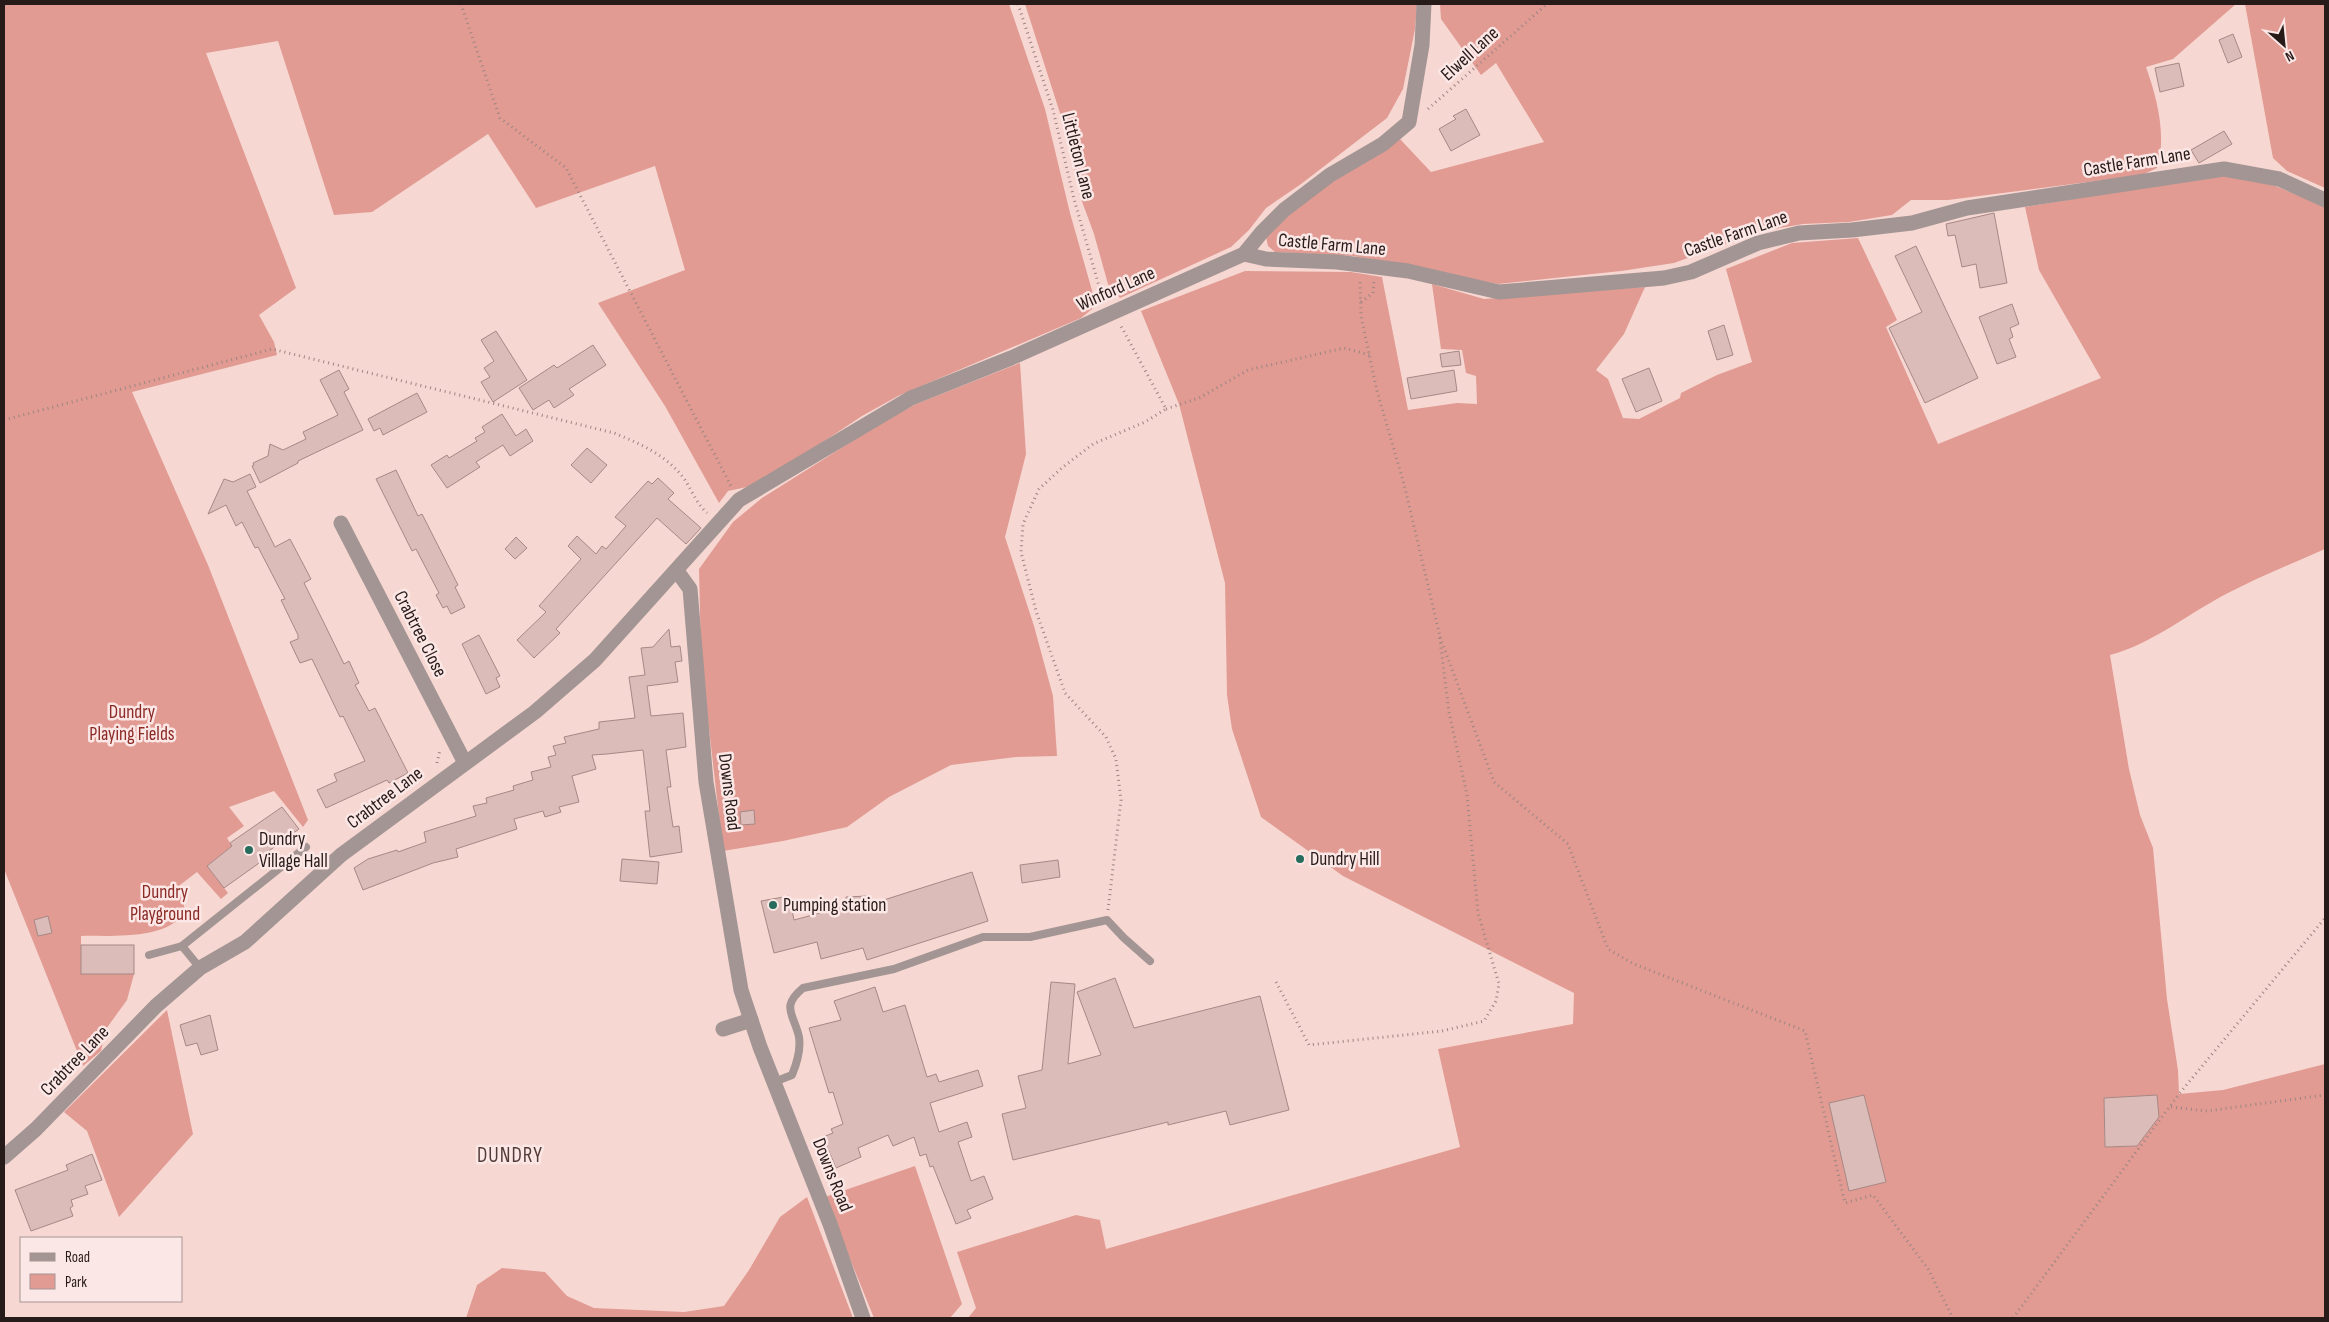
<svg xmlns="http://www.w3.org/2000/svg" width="2329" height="1322" font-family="'Sofia Sans Condensed',sans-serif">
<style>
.green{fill:#e19b93;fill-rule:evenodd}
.building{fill:#dcbcb8;stroke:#a68885}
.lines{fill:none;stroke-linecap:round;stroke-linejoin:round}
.path{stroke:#9c8582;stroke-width:3;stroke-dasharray:1 4;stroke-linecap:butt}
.lane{stroke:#a39593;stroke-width:8}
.street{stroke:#a39593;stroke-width:15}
.poi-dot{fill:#276b5c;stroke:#fbe7e5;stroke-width:2}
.labels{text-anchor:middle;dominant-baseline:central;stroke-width:5;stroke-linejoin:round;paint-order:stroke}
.street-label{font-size:19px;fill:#271b1a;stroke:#fbe7e5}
.park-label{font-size:19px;fill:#8b2925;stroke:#fbe7e5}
.poi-label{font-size:19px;fill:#271b1a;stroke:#fbe7e5;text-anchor:start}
.quarter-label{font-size:21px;letter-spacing:1px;fill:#543a37;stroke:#fbe7e5}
</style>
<rect width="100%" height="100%" fill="#f7d7d2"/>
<g class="green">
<path d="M4 4H1009L1045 109 1070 213 1095 301 1092 309 1081 318 898 396 862 416 769 478 747 487 728 491 719 503 665 406 598 303 685 270 655 166 536 208 488 134 372 212 334 215 278 41 206 53 296 288 259 315 274 342 277 355 132 392 208 565 308 820 303 827 274 791 229 807 244 826 227 838 232 846 207 866 228 893 221 899 197 872 180 885 185 911C168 941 111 935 81 936V974H134L127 1000 106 1029 101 1051 83 1066 4 869Z"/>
<path d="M1025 4H1417L1415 29 1403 89 1387 118 1301 184 1266 208 1249 230 1231 247 1120 298 1108 284 1094 234 1080 196 1067 135Z"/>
<path d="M1440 4H2236L2173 59 2146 67C2157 98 2167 136 2157 168L2142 175 1948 200H1911L1892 215 1849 222 1803 224 1744 234 1729 243 1674 263 1621 271 1498 284 1353 256 1275 252 1268 246 1266 237C1304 196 1353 169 1400 139L1431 172 1544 142 1496 63 1481 75 1441 19Z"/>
<path d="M2245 4H2325V188L2287 171 2273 158Z"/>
<path d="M2223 175 2273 185 2325 207V549C2293 563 2259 577 2228 593 2189 613 2152 644 2110 655L2129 769 2140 815 2153 848 2167 999 2178 1070 2179 1094 2223 1090 2325 1064V1318H968L976 1308 957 1252 1076 1215 1100 1220 1106 1249 1460 1147 1438 1049 1573 1024 1574 993 1343 876 1261 817 1232 729 1227 695 1225 583 1179 404 1141 311 1245 271 1351 272 1382 277 1408 410 1457 403 1477 404 1476 376 1466 373 1462 350 1441 349 1432 284 1484 299 1645 287 1624 334 1596 370 1608 379 1623 418 1639 419 1680 398 1681 393 1717 375 1752 362 1726 269 1792 243 1858 238 1897 320 1886 327 1938 444 2101 378 2039 270 2025 207ZM2157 1096 2159 1117 2137 1146 2105 1147 2104 1098Z"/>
<path d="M1020 363 1026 454 1005 537 1034 626 1053 696 1057 756 1016 757 951 765 889 797 847 827 783 841 723 851 701 658 699 569 733 522 762 498 881 423 916 404Z"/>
<path d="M167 1010 193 1134 119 1217 87 1131 64 1112Z"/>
<path d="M915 1166 962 1304 950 1318H874L825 1197Z"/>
<path d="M807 1197 853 1318H466L477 1285 502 1268 545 1272 567 1296 594 1308 684 1312 724 1306 749 1270 780 1217Z"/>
</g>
<g class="building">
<path d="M2233 34 2242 57 2228 63 2219 40Z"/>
<path d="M2179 63 2184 86 2160 92 2155 68Z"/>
<path d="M1466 109 1480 135 1451 151 1439 129 1456 119 1453 116Z"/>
<path d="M2224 131 2232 144 2199 163 2191 150Z"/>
<path d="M1994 213 2007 283 1980 288 1976 264 1962 267 1955 235 1948 236 1946 224Z"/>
<path d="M1916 246 1978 378 1925 403 1889 328 1922 312 1895 256Z"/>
<path d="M2012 304 2019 324 2010 328 2013 337 2009 339 2016 357 1997 364 1979 317Z"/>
<path d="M1724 325 1733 355 1717 360 1708 331Z"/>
<path d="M496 331 527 380 493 402 481 382 490 377 484 368 494 361 481 340Z"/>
<path d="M593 345 606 365 569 389 574 395 554 408 549 400 533 410 519 388 554 365 557 368Z"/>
<path d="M1459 351 1461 365 1442 367 1440 354Z"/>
<path d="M1649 368 1662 401 1636 412 1622 379Z"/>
<path d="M339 370 349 389 344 392 363 430 298 461V463L260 483 252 466 254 465 253 463 268 456 270 444 283 450 306 439 303 432 338 415 320 380Z"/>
<path d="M1454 370 1457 391 1411 399 1407 378Z"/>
<path d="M417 393 427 412 383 435 380 428 374 431 368 419Z"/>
<path d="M502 414 516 436 526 429 533 441 510 456 503 445 476 462 480 467 447 488 431 465 447 455 449 458 477 441 475 438 485 432 482 427Z"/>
<path d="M587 448 607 465 591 483 571 465Z"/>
<path d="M396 470 418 516 422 514 458 585 455 587 465 607 451 614 447 606 443 608 436 595 439 593 416 549 412 551 376 479Z"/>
<path d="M250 474 256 487 247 491 275 547 290 539 311 579 304 583 324 623 344 664 349 661 359 683 355 685 369 711 375 708 408 773 389 783 387 780 326 808 317 790 337 781 334 774 365 761 343 716 340 717 312 659 300 663 290 642 298 639V635L281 600 285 599 258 547 255 548 242 522 236 526 226 505 208 514 224 479 233 482Z"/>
<path d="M658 478 674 493 668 499 701 528 686 544 657 518 556 629 560 633 534 658 517 640 546 612 539 606 581 559 568 546 577 536 596 554 602 546 606 549 626 526 615 517 648 481 652 484Z"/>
<path d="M516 537 527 548 515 559 505 549Z"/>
<path d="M669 629 671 647 680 646 682 661 675 662 678 682 647 686 651 716 683 713 686 747 666 750 671 787H667L673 827 679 826 682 852 650 857 645 811H650L643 750 607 754 592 755 596 769 572 776 579 802 559 807 561 812 545 817 543 811 514 819 517 829 456 849 458 857 433 863 363 890 354 868 368 859 397 850 398 852 426 842 424 832 476 816 473 806 487 803 486 798 514 790 513 786 533 780 531 772 551 767 548 757 556 755 553 746 566 743 564 737 599 729V722L635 718 629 677 645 675 641 648 653 647Z"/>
<path d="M479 635 500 676 496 678 500 687 486 694 462 644Z"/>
<path d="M282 807 299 829 266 853 269 856 224 888 207 866 232 846 230 843Z"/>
<path d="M754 810 755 824 741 825 740 812Z"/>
<path d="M622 859 659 862 657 884 620 881Z"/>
<path d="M1058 860 1060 877 1022 883 1020 865Z"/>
<path d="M972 872 988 921 867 960 863 948 821 959 817 942 774 953 761 901 789 896 794 920 846 906V897L868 896V905Z"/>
<path d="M48 916 52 933 38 936 34 920Z"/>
<rect x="81" y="945" width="53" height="29"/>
<path d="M1115 978 1134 1028 1260 996 1289 1110 1230 1125 1226 1111 1168 1125V1122L1013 1160 1002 1114 1026 1108 1018 1076 1042 1070 1051 982 1075 984 1068 1064 1101 1055 1077 992Z"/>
<path d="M875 987 883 1012 905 1005 927 1077 936 1074 939 1082 978 1070 983 1086 930 1103 939 1132 967 1122 972 1137 958 1142 971 1181 984 1176 993 1199 967 1210 971 1218 956 1224 933 1166 930 1167 926 1154 920 1156 914 1137 893 1146 888 1135 858 1148 861 1157 836 1168 823 1137 833 1133 831 1129 843 1124 833 1092 829 1093 809 1028 841 1020 834 1001Z"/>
<path d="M210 1015 218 1050 201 1055 197 1043 186 1046 180 1025Z"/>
<path d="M1864 1095 1886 1182 1849 1191 1829 1103Z"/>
<path d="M2157 1095 2159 1117 2137 1146 2105 1147 2104 1098Z"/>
<path d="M92 1154 102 1180 85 1186 88 1194 71 1200 73 1206 70 1208 73 1216 31 1231 15 1190 68 1170 66 1165Z"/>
</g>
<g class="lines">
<g class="path">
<path d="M461 4 500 118 566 168 731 486"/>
<path d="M1018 4 1053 110 1074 199 1103 300"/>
<path d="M1428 109 1547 4"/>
<path d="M1361 302 1373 293 1374 282"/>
<path d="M1166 409 1199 398 1248 370 1344 348 1370 355"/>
<path d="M4 420 272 349 614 433C641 444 668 456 685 480 692 491 697 504 707 513"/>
<path d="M1440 637 1494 782 1568 844 1608 949 1634 964 1805 1031 1845 1203 1873 1195 1928 1269 1953 1318"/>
<path d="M437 763 440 750"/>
<path d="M1108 910 1121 800 1116 759 1106 737 1065 693 1036 611 1021 552 1023 524 1039 489 1063 467 1093 444 1145 422 1166 409 1121 326"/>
<path d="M1276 982 1309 1045 1442 1031 1484 1021 1496 1001 1499 984 1478 913 1467 795 1449 712 1439 632 1404 484 1377 391 1361 316 1360 281"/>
<path d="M2171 1107 2207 1111 2325 1095"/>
<path d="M2013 1318 2179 1094 2325 918"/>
</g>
<g class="lane">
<path d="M149 955 182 946"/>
<path d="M200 968 182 946 306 847"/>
<path d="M774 1082 792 1075C797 1063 801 1050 799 1037 794 1014 780 1007 803 988L894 969 983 937H1030L1107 920 1124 938 1150 961"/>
</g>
<g class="street">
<path d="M1244 254 1266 259 1337 262 1408 271 1499 292 1664 278 1691 272 1758 243 1799 233 1852 230 1912 223 1967 208 2224 169 2279 179 2325 200"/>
<path d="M341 523 465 763"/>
<path d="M677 571 690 589 706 782 741 990 760 1047 830 1224 863 1318"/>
<path d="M723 1029 751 1020"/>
<path d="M4 1157 36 1129 156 1006 200 968 245 942 341 855 535 712 595 660 739 500 911 398 1011 358 1244 254 1262 232 1284 210 1330 175 1383 144 1409 122 1422 45 1424 4"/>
</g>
</g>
<g class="poi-dot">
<circle cx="249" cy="850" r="5"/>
<circle cx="1300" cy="859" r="5"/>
<circle cx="773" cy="905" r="5"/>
</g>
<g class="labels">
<g class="street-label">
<text transform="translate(1470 54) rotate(-42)">Elwell Lane</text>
<text transform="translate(1078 156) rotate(76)">Littleton Lane</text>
<text transform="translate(2137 162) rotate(-9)">Castle Farm Lane</text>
<text transform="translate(1736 234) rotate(-19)">Castle Farm Lane</text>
<text transform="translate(1332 245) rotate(5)">Castle Farm Lane</text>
<text transform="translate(1116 289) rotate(-24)">Winford Lane</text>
<text transform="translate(420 634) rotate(63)">Crabtree Close</text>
<text transform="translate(729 792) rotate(83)">Downs Road</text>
<text transform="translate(385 798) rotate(-37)">Crabtree Lane</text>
<text transform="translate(75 1061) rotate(-46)">Crabtree Lane</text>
<text transform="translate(832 1175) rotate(68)">Downs Road</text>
</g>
<g class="park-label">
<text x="132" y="712">Dundry<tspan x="132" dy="22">Playing Fields</tspan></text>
<text x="165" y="892">Dundry<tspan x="165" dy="22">Playground</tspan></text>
</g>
<g class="poi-label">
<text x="259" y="839">Dundry<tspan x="259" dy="22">Village Hall</tspan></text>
<text x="1310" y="859">Dundry Hill</text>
<text x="783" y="905">Pumping station</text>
</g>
<g class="quarter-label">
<text x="510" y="1155">DUNDRY</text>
</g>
</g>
<rect width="2329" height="1322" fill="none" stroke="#271b1a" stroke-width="10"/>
<rect x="20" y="1237" width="162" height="65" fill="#fbe7e5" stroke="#a69594"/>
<rect x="30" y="1253" width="25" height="8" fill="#a39593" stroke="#a69594"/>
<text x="65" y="1262" font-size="15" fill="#271b1a">Road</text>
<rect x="30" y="1274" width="25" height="15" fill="#e19b93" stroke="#a69594"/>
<text x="65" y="1287" font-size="15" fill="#271b1a">Park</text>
<g transform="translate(2284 45) rotate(153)" stroke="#fbe7e5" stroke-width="4" paint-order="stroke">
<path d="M0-4L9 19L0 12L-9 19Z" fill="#271b1a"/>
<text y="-8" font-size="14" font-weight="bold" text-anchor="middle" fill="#271b1a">N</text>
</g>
</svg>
